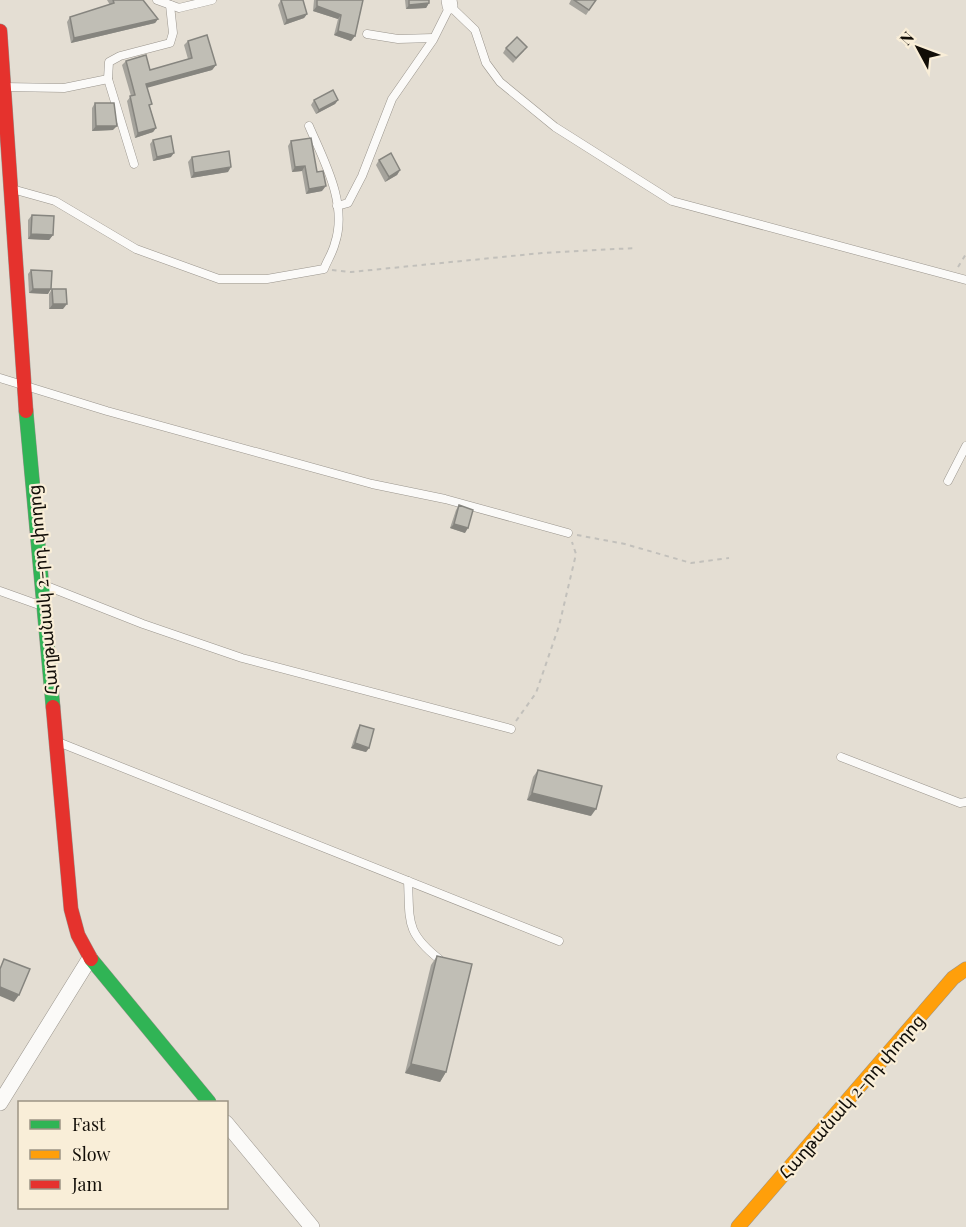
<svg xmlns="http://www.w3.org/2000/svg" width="966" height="1227" font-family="'Playfair Display','Noto Sans Armenian',serif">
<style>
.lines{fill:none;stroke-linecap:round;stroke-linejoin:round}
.lane-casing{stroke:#9a958d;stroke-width:9}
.street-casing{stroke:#9a958d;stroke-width:16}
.fast-casing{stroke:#9a958d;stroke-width:15}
.slow-casing{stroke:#9a958d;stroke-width:15}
.jam-casing{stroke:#9a958d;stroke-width:15}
.path{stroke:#c2c0bb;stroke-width:2;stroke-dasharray:4.5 4.5;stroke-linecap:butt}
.lane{stroke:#fbfaf8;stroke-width:8}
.street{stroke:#fbfaf8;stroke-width:15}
.fast{stroke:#30b455;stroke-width:14}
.slow{stroke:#ff9f0a;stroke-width:14}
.jam{stroke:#e5322d;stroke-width:14}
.wall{fill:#a5a39c}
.shaded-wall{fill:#86857f}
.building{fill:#c0beb5;stroke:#86857f;stroke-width:1.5}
.labels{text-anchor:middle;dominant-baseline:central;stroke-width:4.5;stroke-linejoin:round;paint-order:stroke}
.street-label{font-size:18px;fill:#110d07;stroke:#f9eed8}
</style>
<rect width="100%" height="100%" fill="#e4ded3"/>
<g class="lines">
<defs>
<g id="lane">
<path d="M157 0 179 8 212 0"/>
<path d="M367 34 398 39 433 38"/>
<path d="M4 87 64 88 108 79"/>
<path d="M134 164 108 79 109 62 120 56 170 43 173 33 170 5"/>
<path d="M12 189 55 201 136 249 219 279H267L324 269C327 261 333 252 335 243 348 204 324 161 309 126"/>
<path d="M337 206 348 203 362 176 392 99 433 40 450 6 475 30 486 63 500 82 555 127 672 201 966 280"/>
<path d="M0 378 107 411 372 484 445 499 568 533"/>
<path d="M948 481 966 446"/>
<path d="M44 585 143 624 242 658 511 729"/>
<path d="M0 591 42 606"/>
<path d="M58 742 559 941"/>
<path d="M841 757 960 803 966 802"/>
<path d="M408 881C410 921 405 932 439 959"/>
</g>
<g id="street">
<path d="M449 0 450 6"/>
<path d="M0 1103 90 958"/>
<path d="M226 1123 312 1227"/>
</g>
<g id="fast">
<path d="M26 411 53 707"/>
<path d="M91 959 209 1102"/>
</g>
<path id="slow" d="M738 1227 953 978 966 969"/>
<g id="jam">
<path d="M0 31 26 411"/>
<path d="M53 707 71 909 78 935 91 959"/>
</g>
</defs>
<use href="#lane" class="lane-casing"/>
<use href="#street" class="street-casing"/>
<use href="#fast" class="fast-casing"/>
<use href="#slow" class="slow-casing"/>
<use href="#jam" class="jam-casing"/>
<g class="path">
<path d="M958 267 966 254"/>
<path d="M332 270 351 272 542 253 635 248"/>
<path d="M577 535 625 544 691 563 729 558"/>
<path d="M516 721 536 693 559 626 576 554 572 542"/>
</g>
<use href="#lane" class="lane"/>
<use href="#street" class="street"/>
<use href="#fast" class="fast"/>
<use href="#slow" class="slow"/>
<use href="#jam" class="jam"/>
</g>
<g class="wall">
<path d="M107 0H143L158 19 155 23 71 43 67 22 70 17 110 5Z"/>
<path d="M281 0 307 14 304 18 284 25 278 5Z"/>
<path d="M314 0H363L355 36 351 41 334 35 338 19 313 11Z"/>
<path d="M405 0H429V3L426 8 406 9Z"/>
<path d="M571 0H596L586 15 569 4Z"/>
<path d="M188 41 216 65 212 70 147 87 150 107 156 128 153 132 135 138 127 101 131 96 122 65 126 61 150 70 188 59 184 45Z"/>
<path d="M506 48 524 51 513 63 503 53Z"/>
<path d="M314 100H338L335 104 316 114 311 105Z"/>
<path d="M95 103 113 130 92 131V108Z"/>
<path d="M153 140 171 157 153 161 150 144Z"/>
<path d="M291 141 317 172 322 191 306 194 302 171 292 172 288 146Z"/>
<path d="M192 157 228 172 191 178 188 162Z"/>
<path d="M379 160 400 170 397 175 385 182 376 165Z"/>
<path d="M32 215 53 235 49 240 28 239V220Z"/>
<path d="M31 270 48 294 29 293 28 274Z"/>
<path d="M52 289 63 309H49V294Z"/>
<path d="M459 505 465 533 450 528 456 510Z"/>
<path d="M360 725 369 748 366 752 351 748 357 730Z"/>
<path d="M538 770 591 816 527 800 533 777Z"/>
<path d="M437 956 446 1072 440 1082 405 1073 431 965Z"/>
</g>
<g class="shaded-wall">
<path d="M429 3 426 8 406 9 409 5Z"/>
<path d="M317 6 341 15 338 19 313 11Z"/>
<path d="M307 14 304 18 284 25 287 20Z"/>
<path d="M158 19 155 23 71 43 74 38Z"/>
<path d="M338 31 355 36 351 41 334 35Z"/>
<path d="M216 65 212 70 143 89 146 84Z"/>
<path d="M338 100 335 104 316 114 319 110Z"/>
<path d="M96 126H117L113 130 92 131Z"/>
<path d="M156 128 153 132 135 138 138 133Z"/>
<path d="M174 153 171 157 153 161 157 157Z"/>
<path d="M305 166 302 171 292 172 295 167Z"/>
<path d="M231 167 228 172 191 178 194 173Z"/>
<path d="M400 170 397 175 385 182 389 177Z"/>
<path d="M326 186 322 191 306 194 309 189Z"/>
<path d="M31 234 53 235 49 240 28 239Z"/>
<path d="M33 289H51L48 294 29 293Z"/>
<path d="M53 304H67L63 309H49Z"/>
<path d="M454 524 468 528 465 533 450 528Z"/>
<path d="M355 743 369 748 366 752 351 748Z"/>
<path d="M532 793 596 809 591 816 527 800Z"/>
<path d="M0 987 19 995 14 1002 0 996Z"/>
<path d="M411 1064 446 1072 440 1082 405 1073Z"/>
</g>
<g class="building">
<path d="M113 0H143L158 19 74 38 70 17 114 3Z"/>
<path d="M281 0H303L307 14 287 20Z"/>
<path d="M317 0H363L355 36 338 31 341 15 317 6Z"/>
<path d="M409 0H429V3L409 5Z"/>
<path d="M574 0H596L589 10Z"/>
<path d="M207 35 216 65 146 84 152 104 149 105 156 128 138 133 130 96 135 95 126 61 146 55 150 70 192 58 188 41Z"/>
<path d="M517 37 527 47 516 58 506 48Z"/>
<path d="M333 90 338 100 319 110 314 100Z"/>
<path d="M95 103H114L117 126H96Z"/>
<path d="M171 136 174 153 157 157 153 140Z"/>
<path d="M311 138 317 172 323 171 326 186 309 189 305 166 295 167 291 141Z"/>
<path d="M229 151 231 167 194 173 192 157Z"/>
<path d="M391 153 400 170 389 177 379 160Z"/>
<path d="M32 215 54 216 53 235 31 234Z"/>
<path d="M31 270 52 271 51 289H33Z"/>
<path d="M52 289H66L67 304H53Z"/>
<path d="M459 505 473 510 468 528 454 524Z"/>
<path d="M360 725 374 729 369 748 355 743Z"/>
<path d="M538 770 602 786 596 809 532 793Z"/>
<path d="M437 956 472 964 446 1072 411 1064Z"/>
<path d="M4 959 30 969 19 995 0 987V969Z"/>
</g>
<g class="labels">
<g class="street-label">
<text transform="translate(42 590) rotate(-95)">Հաղթանակ 2-րդ փողոց</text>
<text transform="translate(851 1096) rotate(-49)">Հաղթանակ 2-րդ փողոց</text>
</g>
</g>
<rect x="18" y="1101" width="210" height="108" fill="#f9eed8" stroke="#9c9484" stroke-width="1.5"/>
<rect x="30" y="1120" width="30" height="9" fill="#30b455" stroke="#9c9484" stroke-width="1.5"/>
<text x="72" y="1131" font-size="18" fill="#110d07">Fast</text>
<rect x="30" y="1150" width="30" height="9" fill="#ff9f0a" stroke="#9c9484" stroke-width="1.5"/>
<text x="72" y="1161" font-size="18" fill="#110d07">Slow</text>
<rect x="30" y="1180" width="30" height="9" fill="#e5322d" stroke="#9c9484" stroke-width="1.5"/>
<text x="72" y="1191" font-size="18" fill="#110d07">Jam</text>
<g transform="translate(918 48) rotate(311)" stroke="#f9eed8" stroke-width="4.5" paint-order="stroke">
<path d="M0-4.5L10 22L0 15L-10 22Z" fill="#110d07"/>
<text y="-9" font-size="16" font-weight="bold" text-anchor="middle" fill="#110d07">N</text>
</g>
</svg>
